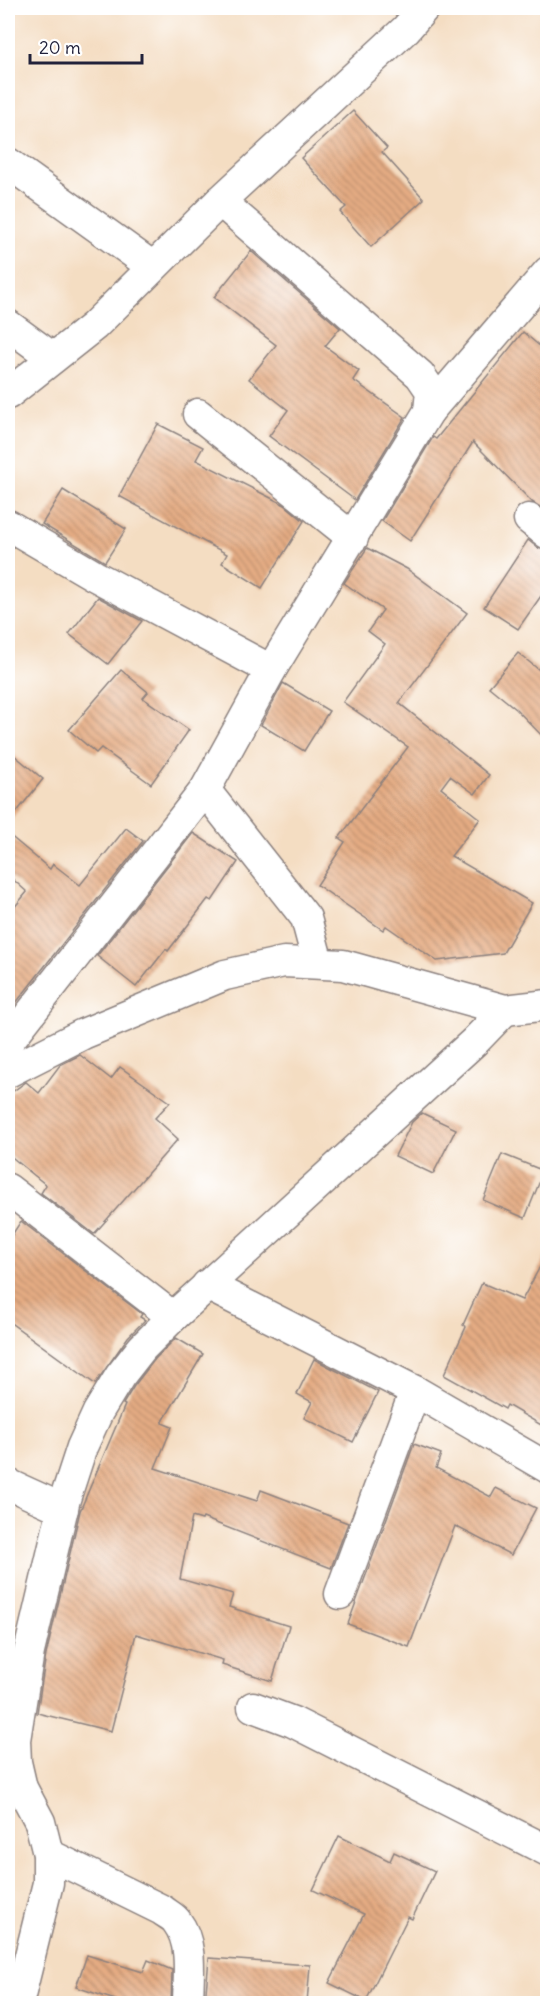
<svg xmlns="http://www.w3.org/2000/svg" width="555" height="2011" font-family="Delius,sans-serif">
<style>
.building{fill:url(#building-back-hatch)}
.lines{fill:none;stroke-linecap:round;stroke-linejoin:round}
.street-casing{stroke:#8b807e;stroke-width:33}
.street{stroke:#fff;stroke-width:30}
</style>
<defs>
<pattern id="building-back-hatch" width="6" height="6" patternUnits="userSpaceOnUse" patternTransform="scale(1.5)"><rect width="6" height="6" fill="#e5ac83"/><path d="M-1 5l2 2M0 0l6 6M5-1l2 2" fill="none" stroke="#b98c6c"/></pattern>
</defs>
<rect width="100%" height="100%" fill="#fff"/>
<filter id="ink" filterUnits="userSpaceOnUse"><feTurbulence type="fractalNoise" baseFrequency=".0167" numOctaves="2"/><feDisplacementMap in="SourceGraphic" scale="12" xChannelSelector="R" yChannelSelector="G"/><feConvolveMatrix kernelMatrix="1 2 1 2 8 2 1 2 1" color-interpolation-filters="sRGB"/></filter>
<filter id="wash" filterUnits="userSpaceOnUse"><feTurbulence type="fractalNoise" baseFrequency=".008" numOctaves="4" result="noise"/><feDisplacementMap in="SourceGraphic" scale="24" xChannelSelector="R" yChannelSelector="G"/><feGaussianBlur stdDeviation="1.35" result="paint"/><feColorMatrix in="noise" values="0 0 0 0 0 0 0 0 0 0 0 0 0 0 0 0 0 1.4 0 .05"/><feComposite in="paint" operator="in"/></filter>
<g filter="url(#wash)">
<rect width="100%" height="100%" fill="#f4ddc2"/>
<g id="blocks">
<g class="building">
<path d="M353 111 387 148 382 152 424 199 371 247 340 212 346 207 301 158Z"/>
<path d="M251 251 340 328 325 346 359 371 353 380 405 417 355 500 269 436 288 410 249 379 276 345 214 297Z"/>
<path d="M523 332 548 353V512L532 502 473 442 410 541 382 521 433 437 436 439Z"/>
<path d="M158 424 203 447 196 460 285 505 304 521 262 588 222 563 227 554 119 496Z"/>
<path d="M63 490 126 529 105 562 42 524Z"/>
<path d="M528 540 538 548 548 551V586L518 629 484 607Z"/>
<path d="M367 548 407 569 467 613 399 703 489 775 475 794 450 776 441 788 480 819 451 856 532 903 503 953 437 961 386 926 383 930 317 885 345 842 339 838 408 747 343 702 385 644 368 631 383 610 344 583Z"/>
<path d="M98 597 142 621 108 664 69 634Z"/>
<path d="M518 653 548 677V742L516 709 489 687Z"/>
<path d="M121 670 148 692 143 698 189 730 151 784 101 748 96 753 69 730Z"/>
<path d="M283 683 329 711 304 751 261 725Z"/>
<path d="M8 750 43 779 8 823Z"/>
<path d="M126 828 143 841 8 1013V915L27 892 8 875V834L50 869 53 864 80 885Z"/>
<path d="M193 833 238 862 212 901 208 899 168 951 166 949 136 987 97 956Z"/>
<path d="M80 1055 111 1079 120 1067 170 1102 155 1118 178 1139 94 1234 41 1193 46 1185 8 1154V1095L26 1082 39 1093 60 1065Z"/>
<path d="M422 1113 456 1129 433 1174 395 1156 412 1122Z"/>
<path d="M502 1154 544 1171 525 1218 483 1200Z"/>
<path d="M21 1221 142 1314 140 1317 145 1320 128 1337 95 1384 8 1321V1241Z"/>
<path d="M548 1252V1429L507 1405 505 1409 444 1375 466 1327 463 1325 482 1283 522 1300Z"/>
<path d="M176 1338 203 1354 162 1423 172 1427 155 1468 257 1501 261 1490 348 1523 331 1568 203 1518 202 1520 192 1517 180 1579 233 1594 229 1607 289 1626 272 1681 222 1665 223 1660 136 1634 111 1731 37 1713 46 1655 80 1511 125 1405 123 1404 134 1386 155 1359Z"/>
<path d="M314 1359 378 1392 353 1442 304 1418 312 1402 297 1394Z"/>
<path d="M414 1444 441 1454 436 1468 491 1497 496 1488 536 1508 511 1555 455 1526 409 1647 348 1624Z"/>
<path d="M339 1836 390 1861 394 1852 435 1871 412 1919 408 1917 366 2001 329 1983 364 1914 313 1890Z"/>
<path d="M87 1955 143 1972 148 1960 172 1970 171 2004H127L76 1987Z"/>
<path d="M209 1958 310 1965 307 2004 220 2001V2004H205Z"/>
</g>
</g>
</g>
<g filter="url(#ink)">
<use href="#blocks" fill-opacity="0" stroke="#8b807e" stroke-width="1.5"/>
<g class="lines">
<defs>
<g id="street">
<path d="M8 163 153 267"/>
<path d="M8 325 53 358"/>
<path d="M8 394 94 326 220 201 406 29 424 8"/>
<path d="M429 411 548 272"/>
<path d="M198 414 353 538"/>
<path d="M529 519 548 534"/>
<path d="M8 525 95 576 271 670"/>
<path d="M205 790 306 918 318 963"/>
<path d="M8 1042 205 790 271 670 429 411 431 391 420 375 220 201"/>
<path d="M8 1072 83 1034 225 975 284 962 343 965 505 1010 548 1005"/>
<path d="M8 1189 173 1317"/>
<path d="M207 1285 415 1391 548 1468"/>
<path d="M8 1484 63 1509"/>
<path d="M340 1594 415 1391"/>
<path d="M253 1707 293 1722 548 1851"/>
<path d="M48 1854 162 1910C167 1914 174 1917 177 1922 194 1944 188 1978 188 2004"/>
<path d="M18 2004 48 1883V1854L40 1822 22 1788 16 1762 15 1740 29 1652 65 1499 82 1447 98 1412 120 1376 142 1348 173 1317 475 1041 505 1010"/>
</g>
</defs>
<use href="#street" class="street-casing"/>
<use href="#street" class="street"/>
</g>
</g>
<rect width="555" height="2011" fill="none" stroke="#fff" stroke-width="30"/>
<path d="M30 54v9h112v-9" fill="none" stroke="#22223b" stroke-width="3"/>
<text x="39" y="54" font-size="18" fill="#22223b" stroke="#ffffff" stroke-width="4.5" paint-order="stroke">20 m</text>
</svg>
